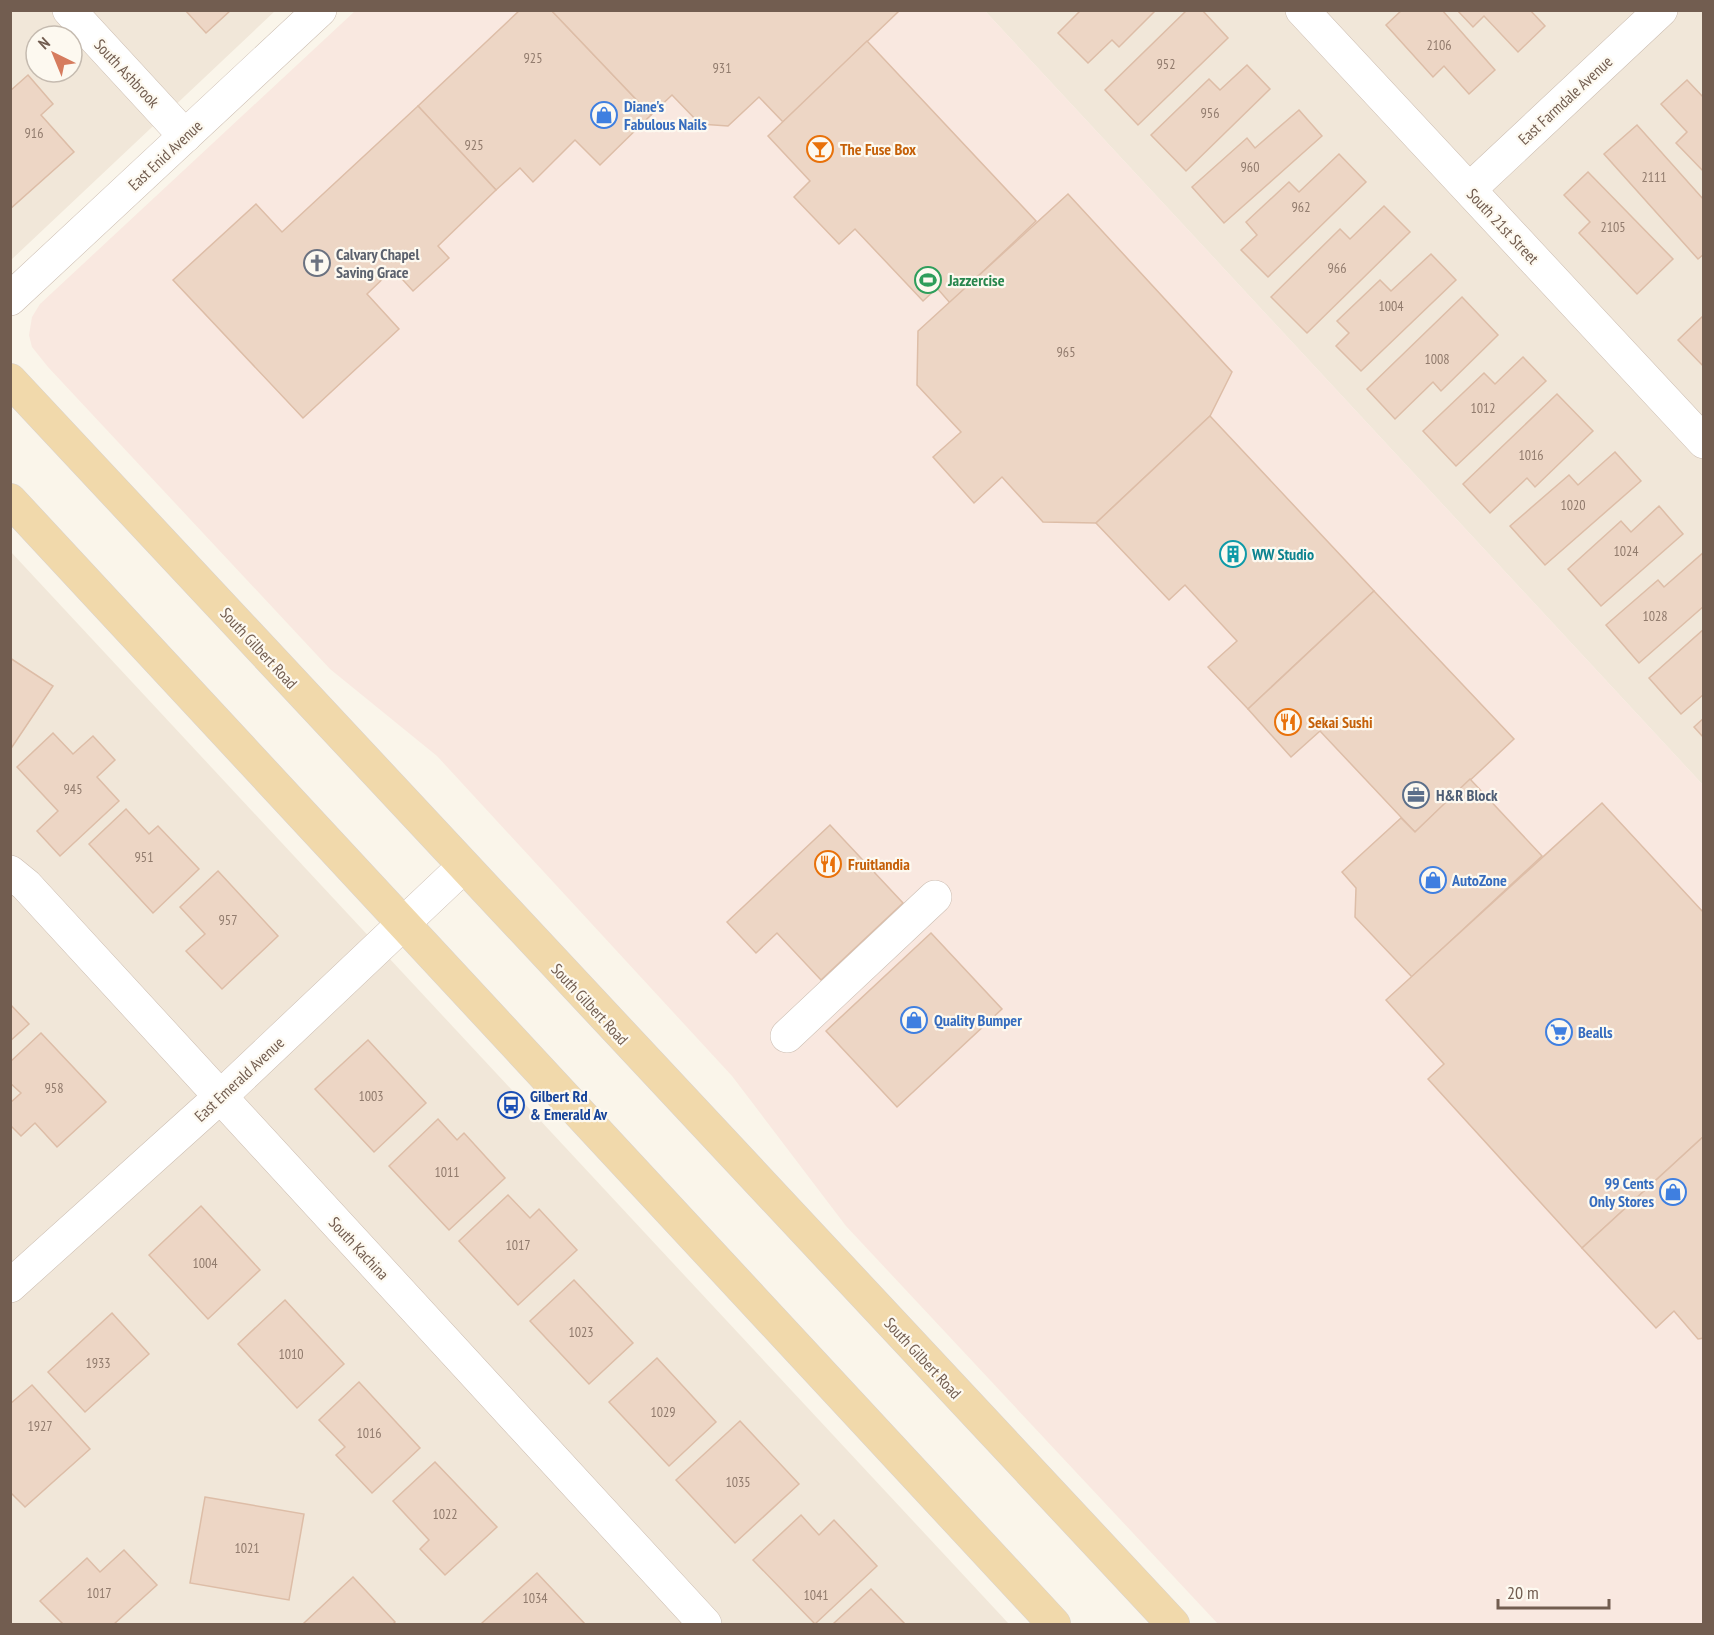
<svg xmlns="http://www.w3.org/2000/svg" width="1714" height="1635" font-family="'PT Sans Narrow',sans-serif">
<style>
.residential{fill:#f1e7d9;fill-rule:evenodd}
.commercial{fill:#f9e8e0}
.building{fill:#edd6c5;stroke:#ddbda7;stroke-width:1.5}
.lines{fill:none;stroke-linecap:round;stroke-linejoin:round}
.minor-casing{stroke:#ccbdb1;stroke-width:34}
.major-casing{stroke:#d8d2ce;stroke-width:34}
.minor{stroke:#fff;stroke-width:33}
.major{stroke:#f1d9ab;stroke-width:33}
.labels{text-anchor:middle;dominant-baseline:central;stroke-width:4.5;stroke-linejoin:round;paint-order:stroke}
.number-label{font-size:14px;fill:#917b6d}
.street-label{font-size:16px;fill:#725d50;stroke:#fdf9f0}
.shop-label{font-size:16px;font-weight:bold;fill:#366cbe;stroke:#fdf9f0;text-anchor:start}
.food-label{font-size:16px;font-weight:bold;fill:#c56008;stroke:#fdf9f0;text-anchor:start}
.worship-label{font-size:16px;font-weight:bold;fill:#5b616d;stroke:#fdf9f0;text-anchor:start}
.leisure-label{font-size:16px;font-weight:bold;fill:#27864d;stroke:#fdf9f0;text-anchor:start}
.culture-label{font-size:16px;font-weight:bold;fill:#0d838f;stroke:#fdf9f0;text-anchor:start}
.service-label{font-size:16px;font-weight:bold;fill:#4e5e75;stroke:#fdf9f0;text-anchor:start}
.transit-label{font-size:16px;font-weight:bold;fill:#164399;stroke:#fdf9f0;text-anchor:start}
</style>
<rect width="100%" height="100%" fill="#faf5ea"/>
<g class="residential">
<path d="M11 11H275L11 260ZM36 36H72V72H36Z"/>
<path d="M985 11H1703V785Z"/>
<path d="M11 552 1009 1624H11Z"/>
</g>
<path class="commercial" d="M355 11H985L1703 785V1624H1218L846 1226 732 1076 437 756 330 669 48 367 32 347 29 335 32 317 40 304Z"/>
<g class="building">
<path d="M185 10H231L206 33Z"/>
<path d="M520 10H551L651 115 600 165 575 140 533 182 520 168 496 190 418 106Z"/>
<path d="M551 10H896L898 12 783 122 759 97 728 126 700 124 672 95 651 115Z"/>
<path d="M1081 10H1156L1119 47 1112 40 1088 63 1058 33Z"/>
<path d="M1187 10H1202L1228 38 1138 125 1105 90Z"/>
<path d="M1402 10H1442L1495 70 1469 94 1444 66 1433 77 1386 25Z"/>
<path d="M1457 10H1530L1545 26 1518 52 1484 16 1473 27Z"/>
<path d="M867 41 1036 221 950 303 937 288 923 301 855 229 839 244 794 197 810 181 768 136Z"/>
<path d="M1247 65 1270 89 1186 171 1151 135 1209 79 1220 90Z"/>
<path d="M28 75 53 104 41 115 74 152 10 209V91Z"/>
<path d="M1687 80 1704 98V172L1676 143 1687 132 1661 104Z"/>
<path d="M418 106 496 190 438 246 449 258 413 291 393 269 367 294 399 329 303 418 173 280 256 204 282 232Z"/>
<path d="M1299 110 1322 136 1224 223 1192 187 1247 138 1255 148Z"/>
<path d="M1637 125 1704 200V254L1698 259 1604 154Z"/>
<path d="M1339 154 1366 182 1268 277 1241 250 1257 235 1246 222 1289 182 1299 192Z"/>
<path d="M1588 172 1673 259 1637 294 1579 233 1590 222 1564 195Z"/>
<path d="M1068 194 1232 372 1210 416 1096 523 1043 522 1002 477 974 503 933 457 961 432 917 385 918 331Z"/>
<path d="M1384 206 1410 232 1307 333 1271 297 1340 229 1350 239Z"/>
<path d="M1431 254 1456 280 1361 371 1336 346 1349 333 1337 321 1380 280 1391 291Z"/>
<path d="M1462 297 1498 335 1441 391 1433 382 1395 419 1367 389Z"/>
<path d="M1704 315V367L1678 340Z"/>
<path d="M1523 357 1546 381 1456 466 1423 431 1484 373 1495 384Z"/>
<path d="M1557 394 1593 431 1535 487 1527 478 1490 513 1463 484Z"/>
<path d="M1210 416 1374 591 1248 709 1208 667 1237 641 1185 585 1169 600 1096 523Z"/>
<path d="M1615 452 1641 481 1545 565 1510 526 1569 475 1578 485Z"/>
<path d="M1659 506 1683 534 1601 606 1568 569 1621 521 1631 532Z"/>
<path d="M1704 552V606L1639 663 1606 625 1658 580 1664 587Z"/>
<path d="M1374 591 1514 739 1415 832 1320 731 1291 757 1248 709Z"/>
<path d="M1704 629V694L1681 714 1649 678Z"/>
<path d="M10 658 53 686 10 750Z"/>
<path d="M1704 718V738L1694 727Z"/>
<path d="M53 733 73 754 93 736 115 760 97 777 119 801 60 856 37 831 58 811 17 767Z"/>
<path d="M1470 779 1542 856 1412 977 1355 917 1356 888 1342 872 1401 818 1415 832Z"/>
<path d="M1602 803 1704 913V1136L1582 1248 1428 1079 1444 1064 1386 1000Z"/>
<path d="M126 809 149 834 158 826 199 869 153 913 89 844Z"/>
<path d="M830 825 903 903 821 980 777 933 756 953 727 922Z"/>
<path d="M218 871 278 936 222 989 186 951 205 934 180 907Z"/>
<path d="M931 933 1002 1009 897 1107 826 1031Z"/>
<path d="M10 1004 29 1024 10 1041Z"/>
<path d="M41 1033 106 1102 57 1147 35 1123 21 1136 10 1125V1103L21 1093 10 1083V1062Z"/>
<path d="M368 1040 426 1103 374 1152 315 1089Z"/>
<path d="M438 1119 457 1140 464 1133 505 1178 449 1230 389 1166Z"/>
<path d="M1704 1136V1338L1698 1339 1674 1311 1656 1328 1582 1248Z"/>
<path d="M508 1195 530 1218 539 1209 577 1250 518 1305 459 1241Z"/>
<path d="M201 1206 260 1270 208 1319 149 1255Z"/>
<path d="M574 1280 633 1343 589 1384 530 1321Z"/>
<path d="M285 1300 344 1364 297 1408 238 1344Z"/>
<path d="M112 1313 149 1354 85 1412 48 1372Z"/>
<path d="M657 1358 716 1422 669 1466 609 1402Z"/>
<path d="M359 1382 420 1448 372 1493 336 1455 345 1447 319 1420Z"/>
<path d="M32 1385 90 1449 25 1507 10 1492V1404Z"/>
<path d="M740 1421 799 1484 735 1543 676 1480Z"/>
<path d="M435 1462 497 1527 445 1575 420 1549 429 1540 393 1501Z"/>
<path d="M205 1497 304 1514 289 1600 190 1583Z"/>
<path d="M801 1515 819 1535 834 1520 877 1566 815 1624 753 1560Z"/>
<path d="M124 1550 157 1585 114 1624H63L40 1601 87 1558 100 1572Z"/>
<path d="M537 1573 585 1624H483L482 1623Z"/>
<path d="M353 1577 395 1622 393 1624H303Z"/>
<path d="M871 1589 905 1624H833Z"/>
</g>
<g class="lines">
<defs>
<g id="minor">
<path d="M69 10 185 136"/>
<path d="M1302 10 1704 442"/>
<path d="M1470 189 1661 10"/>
<path d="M10 299 320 10"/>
<path d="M10 872 26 885 705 1624"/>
<path d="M787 1036 935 897"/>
<path d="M10 1286 220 1097 463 867"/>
</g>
<g id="major">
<path d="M10 380 1173 1624"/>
<path d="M10 500 1054 1624"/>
</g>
</defs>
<use href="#minor" class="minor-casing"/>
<use href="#major" class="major-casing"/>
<use href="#minor" class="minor"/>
<use href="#major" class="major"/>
</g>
<defs>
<symbol id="shop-ring" viewBox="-11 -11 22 22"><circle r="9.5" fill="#fdf9f0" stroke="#3f7fe0" stroke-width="1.5"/><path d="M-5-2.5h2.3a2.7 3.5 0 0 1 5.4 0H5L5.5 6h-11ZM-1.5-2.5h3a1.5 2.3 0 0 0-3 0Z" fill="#3f7fe0"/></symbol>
<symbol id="bar-ring" viewBox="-11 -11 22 22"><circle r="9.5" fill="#fdf9f0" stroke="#e8710a" stroke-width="1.5"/><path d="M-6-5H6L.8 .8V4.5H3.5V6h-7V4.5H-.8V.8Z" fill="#e8710a"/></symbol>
<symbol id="church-ring" viewBox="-11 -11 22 22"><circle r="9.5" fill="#fdf9f0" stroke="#6b7280" stroke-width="1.5"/><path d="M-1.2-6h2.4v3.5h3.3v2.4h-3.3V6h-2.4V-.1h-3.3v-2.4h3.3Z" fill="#6b7280"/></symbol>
<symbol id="stadium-ring" viewBox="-11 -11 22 22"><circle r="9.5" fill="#fdf9f0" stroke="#2e9e5b" stroke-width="1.5"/><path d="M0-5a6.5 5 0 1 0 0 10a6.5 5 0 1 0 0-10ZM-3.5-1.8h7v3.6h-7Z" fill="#2e9e5b"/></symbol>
<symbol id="building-ring" viewBox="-11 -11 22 22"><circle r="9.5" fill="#fdf9f0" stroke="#0f9aa8" stroke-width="1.5"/><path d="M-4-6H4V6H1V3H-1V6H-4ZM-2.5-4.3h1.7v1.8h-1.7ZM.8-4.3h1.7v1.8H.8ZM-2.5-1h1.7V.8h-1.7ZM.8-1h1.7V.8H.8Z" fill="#0f9aa8"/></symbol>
<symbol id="restaurant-ring" viewBox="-11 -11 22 22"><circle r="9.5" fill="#fdf9f0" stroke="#e8710a" stroke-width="1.5"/><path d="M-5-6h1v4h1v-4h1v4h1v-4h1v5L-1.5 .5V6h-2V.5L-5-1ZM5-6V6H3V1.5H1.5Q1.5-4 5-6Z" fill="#e8710a"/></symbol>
<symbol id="office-ring" viewBox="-11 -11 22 22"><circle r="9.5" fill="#fdf9f0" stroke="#5c6f8a" stroke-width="1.5"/><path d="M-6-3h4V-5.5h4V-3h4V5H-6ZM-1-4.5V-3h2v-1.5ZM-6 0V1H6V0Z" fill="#5c6f8a"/></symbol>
<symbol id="supermarket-ring" viewBox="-11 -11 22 22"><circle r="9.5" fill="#fdf9f0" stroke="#3f7fe0" stroke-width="1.5"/><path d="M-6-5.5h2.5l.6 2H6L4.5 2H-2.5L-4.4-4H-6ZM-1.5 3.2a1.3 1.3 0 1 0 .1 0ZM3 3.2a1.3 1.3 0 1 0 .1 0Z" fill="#3f7fe0"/></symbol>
<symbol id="bus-ring" viewBox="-11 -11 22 22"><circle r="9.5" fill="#fdf9f0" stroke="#1a4fb4" stroke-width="1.5"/><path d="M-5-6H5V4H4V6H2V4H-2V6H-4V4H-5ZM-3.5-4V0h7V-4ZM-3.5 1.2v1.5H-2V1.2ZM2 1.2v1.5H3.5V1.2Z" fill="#1a4fb4"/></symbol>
</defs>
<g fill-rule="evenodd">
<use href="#shop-ring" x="589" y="100" width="30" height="30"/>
<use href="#bar-ring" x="805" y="134" width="30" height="30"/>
<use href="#church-ring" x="302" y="248" width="30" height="30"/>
<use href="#stadium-ring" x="913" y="265" width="30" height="30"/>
<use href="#building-ring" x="1218" y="539" width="30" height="30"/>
<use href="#restaurant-ring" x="1273" y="707" width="30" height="30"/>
<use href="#office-ring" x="1401" y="780" width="30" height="30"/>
<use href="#restaurant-ring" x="813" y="849" width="30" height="30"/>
<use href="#shop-ring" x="1418" y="865" width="30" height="30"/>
<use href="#shop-ring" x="899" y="1005" width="30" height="30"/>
<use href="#supermarket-ring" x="1544" y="1017" width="30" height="30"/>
<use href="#bus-ring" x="496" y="1090" width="30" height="30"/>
<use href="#shop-ring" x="1658" y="1177" width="30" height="30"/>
</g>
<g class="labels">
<g class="number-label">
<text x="1439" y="45">2106</text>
<text x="533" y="58">925</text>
<text x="1166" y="64">952</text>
<text x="722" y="68">931</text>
<text x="1210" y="113">956</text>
<text x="34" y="133">916</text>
<text x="474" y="145">925</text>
<text x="1250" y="167">960</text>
<text x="1654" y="177">2111</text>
<text x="1301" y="207">962</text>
<text x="1613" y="227">2105</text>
<text x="1337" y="268">966</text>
<text x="1391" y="306">1004</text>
<text x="1066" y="352">965</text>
<text x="1437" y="359">1008</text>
<text x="1483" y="408">1012</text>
<text x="1531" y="455">1016</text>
<text x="1573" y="505">1020</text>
<text x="1626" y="551">1024</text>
<text x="1655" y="616">1028</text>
<text x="73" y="789">945</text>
<text x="144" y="857">951</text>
<text x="228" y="920">957</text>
<text x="54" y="1088">958</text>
<text x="371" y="1096">1003</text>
<text x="447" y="1172">1011</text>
<text x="518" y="1245">1017</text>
<text x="205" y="1263">1004</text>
<text x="581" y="1332">1023</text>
<text x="291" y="1354">1010</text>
<text x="98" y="1363">1933</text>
<text x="663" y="1412">1029</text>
<text x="40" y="1426">1927</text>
<text x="369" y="1433">1016</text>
<text x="738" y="1482">1035</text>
<text x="445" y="1514">1022</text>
<text x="247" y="1548">1021</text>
<text x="99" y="1593">1017</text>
<text x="816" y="1595">1041</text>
<text x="535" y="1598">1034</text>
</g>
<g class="street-label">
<text transform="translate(127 73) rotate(47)">South Ashbrook</text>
<text transform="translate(1565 100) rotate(-43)">East Farmdale Avenue</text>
<text transform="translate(165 155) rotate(-43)">East Enid Avenue</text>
<text transform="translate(1503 226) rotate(47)">South 21st Street</text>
<text transform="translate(259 648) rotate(47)">South Gilbert Road</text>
<text transform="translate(590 1004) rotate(47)">South Gilbert Road</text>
<text transform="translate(239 1079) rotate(-43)">East Emerald Avenue</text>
<text transform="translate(359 1248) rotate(47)">South Kachina</text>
<text transform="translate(923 1358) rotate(47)">South Gilbert Road</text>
</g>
<g class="shop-label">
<text x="624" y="106">Diane's<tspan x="624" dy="18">Fabulous Nails</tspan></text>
<text x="1452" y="880">AutoZone</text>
<text x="934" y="1020">Quality Bumper</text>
<text x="1578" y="1032">Bealls</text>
<text x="1654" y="1183" text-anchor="end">99 Cents<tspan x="1654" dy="18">Only Stores</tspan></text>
</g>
<g class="food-label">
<text x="840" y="149">The Fuse Box</text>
<text x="1308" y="722">Sekai Sushi</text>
<text x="848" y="864">Fruitlandia</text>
</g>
<g class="worship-label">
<text x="336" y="254">Calvary Chapel<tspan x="336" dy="18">Saving Grace</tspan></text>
</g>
<g class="leisure-label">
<text x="948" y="280">Jazzercise</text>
</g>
<g class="culture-label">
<text x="1252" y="554">WW Studio</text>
</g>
<g class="service-label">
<text x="1436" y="795">H&amp;R Block</text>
</g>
<g class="transit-label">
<text x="530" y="1096">Gilbert Rd<tspan x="530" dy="18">&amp; Emerald Av</tspan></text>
</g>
</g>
<rect width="1714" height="1635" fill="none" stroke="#725d50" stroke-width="24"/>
<g transform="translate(54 54) rotate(317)"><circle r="28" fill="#fdf9f0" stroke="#c5bbb0" stroke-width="1.5"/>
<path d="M0-4.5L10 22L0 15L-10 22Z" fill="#d67c5e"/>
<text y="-9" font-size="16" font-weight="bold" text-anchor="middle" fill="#725d50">N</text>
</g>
<path d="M1498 1599v9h111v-9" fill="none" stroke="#725d50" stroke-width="3"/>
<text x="1507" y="1599" font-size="18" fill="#725d50" stroke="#fdf9f0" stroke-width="4.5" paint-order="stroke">20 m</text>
</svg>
